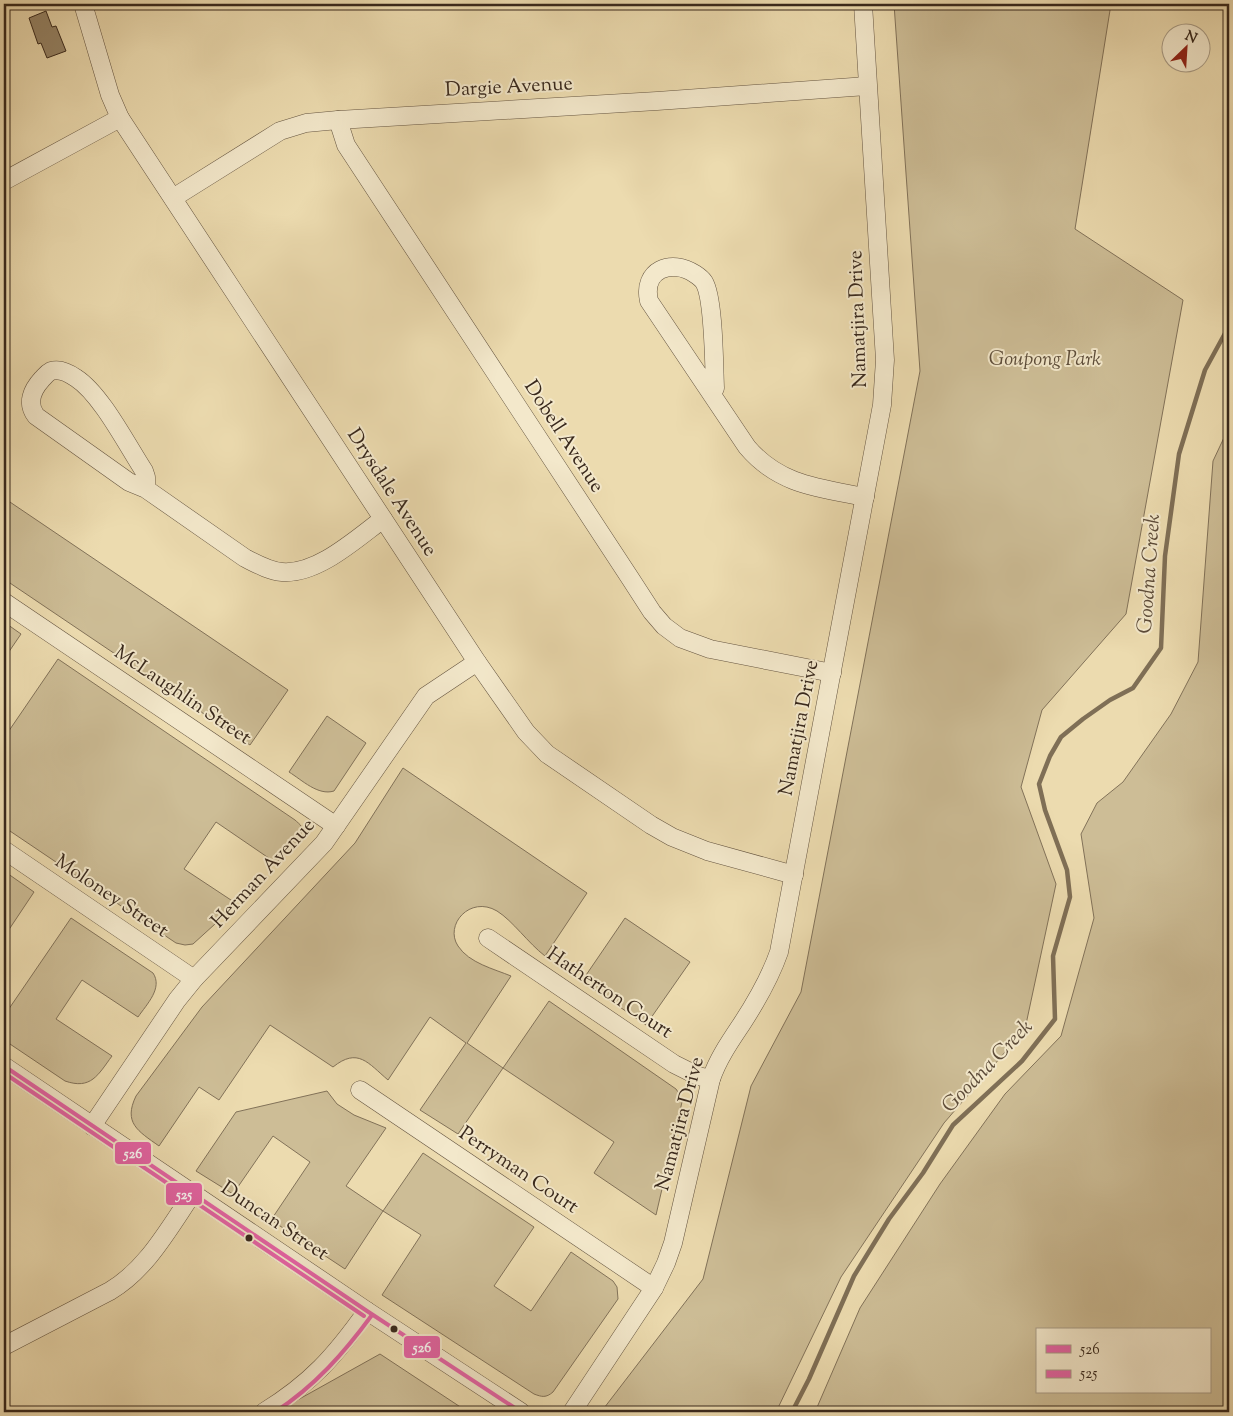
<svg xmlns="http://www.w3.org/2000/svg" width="1233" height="1416" font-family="'Sorts Mill Goudy',serif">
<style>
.green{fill:#cdbd96;stroke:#827259;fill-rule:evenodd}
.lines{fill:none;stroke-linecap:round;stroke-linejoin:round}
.stream{stroke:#7f6f56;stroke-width:4.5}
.building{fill:#968568;stroke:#38281c}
.minor-casing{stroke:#655541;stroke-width:19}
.minor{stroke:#f3e8cb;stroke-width:18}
.bus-1-casing{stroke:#f3e8cb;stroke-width:8}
.bus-2-casing{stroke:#f3e8cb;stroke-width:8}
.bus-1{stroke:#e463a4;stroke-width:4}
.bus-2{stroke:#e463a4;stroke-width:4}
.bus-dot{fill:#38281c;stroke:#f3e8cb;stroke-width:2}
.labels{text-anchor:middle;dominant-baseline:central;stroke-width:4;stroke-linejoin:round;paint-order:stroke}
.street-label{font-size:20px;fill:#38281c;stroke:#f3e8cb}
.park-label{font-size:20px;font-style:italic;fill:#5d4d3a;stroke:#f3e8cb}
.water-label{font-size:21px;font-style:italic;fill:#5c4b39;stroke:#f3e8cb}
.line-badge{stroke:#f3e8cb;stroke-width:2}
.badge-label{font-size:14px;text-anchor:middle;font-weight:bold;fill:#fff}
</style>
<rect width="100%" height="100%" fill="#ecdbaf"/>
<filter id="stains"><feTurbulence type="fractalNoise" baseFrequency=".004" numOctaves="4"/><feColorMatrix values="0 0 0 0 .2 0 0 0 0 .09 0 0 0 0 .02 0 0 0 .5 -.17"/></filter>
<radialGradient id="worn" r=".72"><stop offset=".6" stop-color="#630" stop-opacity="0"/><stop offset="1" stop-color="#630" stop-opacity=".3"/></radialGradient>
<g class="green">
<path d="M894 4H1111L1075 229 1183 300 1126 614 1042 710 1021 787 1056 884 1025 1029 944 1123 841 1277 776 1412H601L703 1279 751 1086 801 992 920 371Z"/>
<path d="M1229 427V1412H815L860 1308 940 1184 1005 1094 1061 1036 1094 918 1081 834 1097 803 1123 782 1171 714 1198 662 1213 461ZM1037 1330H1209V1392H1037Z"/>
<path d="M4 498 288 690 250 745 4 579Z"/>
<path d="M4 622 21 634 4 659Z"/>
<path d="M58 659 295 820C297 822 300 824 301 826 306 837 283 855 276 863L216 822 184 869 237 904 193 944 185 945 176 943 4 827V738Z"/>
<path d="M327 716 366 743 334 791C318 796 302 780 289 772Z"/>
<path d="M403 768 587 893 545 956C528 943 513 921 497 911 470 895 444 925 458 946 469 963 494 969 511 976L467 1043 503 1068 549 1001 676 1089 680 1095 682 1102 656 1215 594 1173 614 1142 503 1068 458 1134 420 1110 466 1043 430 1017 388 1080C368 1063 358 1047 333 1067L270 1025 219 1100 199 1087 159 1146C138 1131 123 1123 136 1096L202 1007 355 843Z"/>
<path d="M4 871 34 892 4 937Z"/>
<path d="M71 918 153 973C163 988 147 1004 138 1017L82 980 56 1019 112 1056C98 1075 91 1090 65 1081L4 1040V1016Z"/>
<path d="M625 918 690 962 646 1025 582 981Z"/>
<path d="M327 1091 337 1104 354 1115 386 1128 346 1186 383 1211 423 1153 534 1227 494 1286 531 1311 571 1252 613 1281 617 1287 618 1299 553 1392C546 1398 542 1397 534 1394L382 1295 421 1235 383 1211 345 1269 271 1220 310 1162 273 1136 233 1194 196 1171 236 1112Z"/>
<path d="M380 1354 468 1412H276Z"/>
</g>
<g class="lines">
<path class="stream" d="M792 1412 809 1379 854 1276 889 1219 923 1173 953 1125 1022 1061 1055 1019 1053 956 1070 897 1067 870 1045 810 1039 784 1050 756 1061 737 1083 719 1110 700 1133 688 1161 648 1165 556 1179 454 1205 370 1229 326"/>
</g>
<path class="building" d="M46 11 52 27 56 26 66 51 47 58 41 43 38 44 29 18Z"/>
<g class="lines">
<defs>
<g id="minor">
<path d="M83 4 110 95 120 118 477 662 526 732 547 754 651 825 672 837 707 851 794 875"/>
<path d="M338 120 346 145 630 578 652 612 664 626 680 638 710 649 832 673"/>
<path d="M4 181 120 118"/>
<path d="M173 198 280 131 306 123 338 120 657 101 867 86"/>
<path d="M712 394 715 388C714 366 714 298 704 282 702 279 698 276 695 274 671 258 642 270 649 301L747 447C779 485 819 488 865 497"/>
<path d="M146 489V477L144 471C127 445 101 394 76 378 69 373 60 368 51 371 47 373 45 376 42 379 32 390 26 403 36 416L129 482 146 489 245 558C257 564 269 571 282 572 317 575 356 539 383 519"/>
<path d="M4 602 336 826"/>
<path d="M4 850 194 979"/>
<path d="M488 938 674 1064 698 1076 711 1079"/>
<path d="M4 1066 367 1311 521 1412"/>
<path d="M360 1090 654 1288"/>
<path d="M92 1126 177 1000 194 979 324 843 426 696 477 662"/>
<path d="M4 1346 110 1291C147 1269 169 1228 193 1193"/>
<path d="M264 1412C311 1383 335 1356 367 1311"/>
<path d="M572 1412 654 1288 666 1263 673 1243 711 1079C718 1059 729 1043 741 1025 756 1002 770 978 779 952L882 405 885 360 863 4"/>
</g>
</defs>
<use href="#minor" class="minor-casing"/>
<use href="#minor" class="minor"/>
<defs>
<path id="bus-1" d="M4 1066 367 1311 521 1412"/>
<g id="bus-2">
<path d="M4 1073 364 1316"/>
<path d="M275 1412C315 1386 344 1353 372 1315"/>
</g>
</defs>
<use href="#bus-1" class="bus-1-casing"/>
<use href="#bus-2" class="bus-2-casing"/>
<use href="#bus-1" class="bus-1"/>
<use href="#bus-2" class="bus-2"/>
</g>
<g class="bus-dot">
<circle cx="249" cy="1238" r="4.5"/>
<circle cx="394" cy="1329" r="4.5"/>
</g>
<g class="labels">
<g class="street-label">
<text transform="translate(509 88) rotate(-3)">Dargie Avenue</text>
<text transform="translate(859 319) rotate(-92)">Namatjira Drive</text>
<text transform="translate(563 437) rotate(57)">Dobell Avenue</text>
<text transform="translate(391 493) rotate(57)">Drysdale Avenue</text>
<text transform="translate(182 696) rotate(34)">McLaughlin Street</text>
<text transform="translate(800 728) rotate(-79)">Namatjira Drive</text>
<text transform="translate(264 874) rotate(-47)">Herman Avenue</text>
<text transform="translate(111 897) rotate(34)">Moloney Street</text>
<text transform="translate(609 994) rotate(34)">Hatherton Court</text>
<text transform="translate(681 1124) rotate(-75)">Namatjira Drive</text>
<text transform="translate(518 1171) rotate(34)">Perryman Court</text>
<text transform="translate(274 1222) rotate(34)">Duncan Street</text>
</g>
<g class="park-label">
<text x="1045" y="360">Goupong Park</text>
</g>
<g class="water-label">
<text transform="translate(1150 574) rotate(-86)">Goodna Creek</text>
<text transform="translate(988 1067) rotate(-46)">Goodna Creek</text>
</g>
</g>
<g class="line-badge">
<rect x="114" y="1141" width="38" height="24" rx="5" fill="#e463a4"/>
<rect x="165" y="1182" width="38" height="24" rx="5" fill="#e463a4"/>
<rect x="403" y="1335" width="38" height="24" rx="5" fill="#e463a4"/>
</g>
<g class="badge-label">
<text x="133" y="1158">526</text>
<text x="184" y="1199">525</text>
<text x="422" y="1352">526</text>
</g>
<rect width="1233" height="1416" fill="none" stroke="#ecdbaf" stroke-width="20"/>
<rect x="5" y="5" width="1223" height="1406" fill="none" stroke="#38281c" stroke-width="2.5"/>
<rect x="10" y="10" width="1213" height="1396" fill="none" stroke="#38281c"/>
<rect x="1036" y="1328" width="175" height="65" fill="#f3e8cb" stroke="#a89b85"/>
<rect x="1046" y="1345" width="25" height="8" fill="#e463a4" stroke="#a89b85"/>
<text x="1080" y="1354" font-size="15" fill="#38281c">526</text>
<rect x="1046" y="1370" width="25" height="8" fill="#e463a4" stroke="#a89b85"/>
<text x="1080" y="1378" font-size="15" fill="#38281c">525</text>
<g transform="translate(1186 48) rotate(25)"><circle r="24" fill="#f3e8cb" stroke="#a89b85"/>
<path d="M0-4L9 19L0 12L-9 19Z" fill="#8f2418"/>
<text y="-8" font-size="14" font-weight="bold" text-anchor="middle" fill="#38281c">N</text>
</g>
<rect width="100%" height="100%" filter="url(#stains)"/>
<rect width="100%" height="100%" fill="url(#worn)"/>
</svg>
